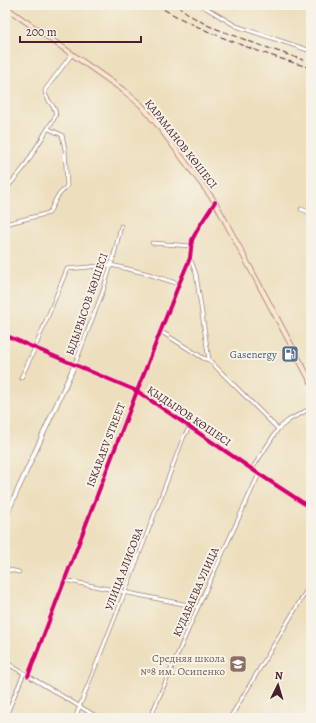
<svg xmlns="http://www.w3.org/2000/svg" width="316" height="723" font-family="Alegreya,serif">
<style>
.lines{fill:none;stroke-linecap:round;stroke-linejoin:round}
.minor-casing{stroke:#9c7f74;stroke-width:4.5}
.tertiary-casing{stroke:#9c7f74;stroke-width:5.5}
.secondary-casing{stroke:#9c7f74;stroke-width:6}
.minor{stroke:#fff;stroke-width:3}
.tertiary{stroke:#fff;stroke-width:4}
.secondary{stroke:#fde4d1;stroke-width:4.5}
.rail{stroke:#4a1f2b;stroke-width:1;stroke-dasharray:6 3;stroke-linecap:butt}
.cycleway-casing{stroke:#f7f3e8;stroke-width:6}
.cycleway{stroke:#d6006c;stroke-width:4}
.labels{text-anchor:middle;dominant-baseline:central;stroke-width:4;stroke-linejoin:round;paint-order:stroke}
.street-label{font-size:11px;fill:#4a1f2b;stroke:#f7f3e8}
.service-label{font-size:11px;fill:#4e5e75;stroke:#f7f3e8;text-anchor:end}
.education-label{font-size:11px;fill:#785e54;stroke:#f7f3e8;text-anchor:end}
</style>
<rect width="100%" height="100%" fill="#f7f3e8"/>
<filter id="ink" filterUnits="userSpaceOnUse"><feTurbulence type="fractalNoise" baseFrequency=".025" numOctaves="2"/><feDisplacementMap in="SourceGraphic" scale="8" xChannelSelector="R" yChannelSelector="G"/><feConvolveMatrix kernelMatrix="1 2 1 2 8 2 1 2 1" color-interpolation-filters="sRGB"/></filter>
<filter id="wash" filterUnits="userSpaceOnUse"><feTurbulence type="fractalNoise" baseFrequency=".012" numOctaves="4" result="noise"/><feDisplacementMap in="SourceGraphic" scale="16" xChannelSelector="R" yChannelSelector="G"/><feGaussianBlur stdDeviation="0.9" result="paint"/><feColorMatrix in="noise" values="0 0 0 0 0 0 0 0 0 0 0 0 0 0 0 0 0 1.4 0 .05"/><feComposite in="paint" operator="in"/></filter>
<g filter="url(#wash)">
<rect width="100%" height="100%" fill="#eddfbd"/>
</g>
<g filter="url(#ink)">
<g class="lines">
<defs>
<g id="minor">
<path d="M201 5 236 26 311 51"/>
<path d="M5 190 23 169 55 117C59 107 44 101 45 90L72 54"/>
<path d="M301 209 311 213"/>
<path d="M5 224 49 213 57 197 67 186 65 149 62 135 49 129"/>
<path d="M152 243 191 246"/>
<path d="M190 258 196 274 209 360"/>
<path d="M160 331 203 358 209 360 278 429"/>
<path d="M75 364 103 291 114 255 121 226"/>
<path d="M21 378 35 348 67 269 111 265 145 273 179 284"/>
<path d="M252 469 278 429 289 420 311 408"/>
<path d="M5 569 19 572"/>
<path d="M64 580 198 607"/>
<path d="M5 662 99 718"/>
<path d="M28 676 137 391 179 284 190 258 192 240 200 225 215 202"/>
<path d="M5 718 24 673"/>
<path d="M75 718 125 592 184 436 190 427"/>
<path d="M150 718 198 607 259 474"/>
<path d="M230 718 311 583"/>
</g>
<g id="tertiary">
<path d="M5 335 35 348 137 391 259 474 311 508"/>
<path d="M5 518 75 364"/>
</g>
<path id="secondary" d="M5 7 123 90 141 105 157 124 215 202 311 382"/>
</defs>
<use href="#minor" class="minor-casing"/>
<use href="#tertiary" class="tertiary-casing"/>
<use href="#secondary" class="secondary-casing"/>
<use href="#minor" class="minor"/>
<use href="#tertiary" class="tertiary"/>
<use href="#secondary" class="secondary"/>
<g class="rail">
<path d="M156 5C204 33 257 52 311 68"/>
<path d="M177 5 191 16 209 26 251 42 303 60"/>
</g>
<defs>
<g id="cycleway">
<path d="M5 335 35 348 137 391 259 474 311 508"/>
<path d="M28 676 137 391 179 284 190 258 192 240 200 225 215 202"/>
</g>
</defs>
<use href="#cycleway" class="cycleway-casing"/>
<use href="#cycleway" class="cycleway"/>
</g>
</g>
<defs>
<symbol id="fuel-square" viewBox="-11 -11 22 22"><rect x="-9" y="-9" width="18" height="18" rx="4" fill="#5c6f8a" stroke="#f7f3e8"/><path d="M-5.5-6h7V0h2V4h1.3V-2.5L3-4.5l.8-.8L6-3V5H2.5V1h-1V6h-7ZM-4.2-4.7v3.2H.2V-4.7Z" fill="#fff"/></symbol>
<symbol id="school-square" viewBox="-11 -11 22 22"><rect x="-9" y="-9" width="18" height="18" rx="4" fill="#8d6e63" stroke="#f7f3e8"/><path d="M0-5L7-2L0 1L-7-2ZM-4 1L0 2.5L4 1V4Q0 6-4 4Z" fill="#fff"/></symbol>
</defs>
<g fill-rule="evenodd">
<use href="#fuel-square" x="280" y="344" width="20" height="20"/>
<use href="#school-square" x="228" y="654" width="20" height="20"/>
</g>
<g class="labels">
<g class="street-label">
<text transform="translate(181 144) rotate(52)">ҚАРАМАНОВ КӨШЕСІ</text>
<text transform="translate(87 304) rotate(-71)">ЫДЫРЫСОВ КӨШЕСІ</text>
<text transform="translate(189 416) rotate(34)">ҚЫДЫРОВ КӨШЕСІ</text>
<text transform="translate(106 445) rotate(-69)">ISKARAEV STREET</text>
<text transform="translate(124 569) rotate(-69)">УЛИЦА АЛИСОВА</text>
<text transform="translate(196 592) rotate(-66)">КУДАБАЕВА УЛИЦА</text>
</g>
<g class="service-label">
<text x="277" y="354">Gasenergy</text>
</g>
<g class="education-label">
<text x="225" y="658">Средняя школа<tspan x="225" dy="13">№8 им. Осипенко</tspan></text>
</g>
</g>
<rect width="316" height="723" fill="none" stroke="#f7f3e8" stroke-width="20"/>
<g transform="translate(278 685) rotate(5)" stroke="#f7f3e8" stroke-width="3" paint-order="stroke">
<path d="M0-3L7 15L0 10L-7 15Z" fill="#4a1f2b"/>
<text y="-6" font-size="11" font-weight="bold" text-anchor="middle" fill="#4a1f2b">N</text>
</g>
<path d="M20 36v6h121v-6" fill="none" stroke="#4a1f2b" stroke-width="2"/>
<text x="26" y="36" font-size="12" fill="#4a1f2b" stroke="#f7f3e8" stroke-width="3" paint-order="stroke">200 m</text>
</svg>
